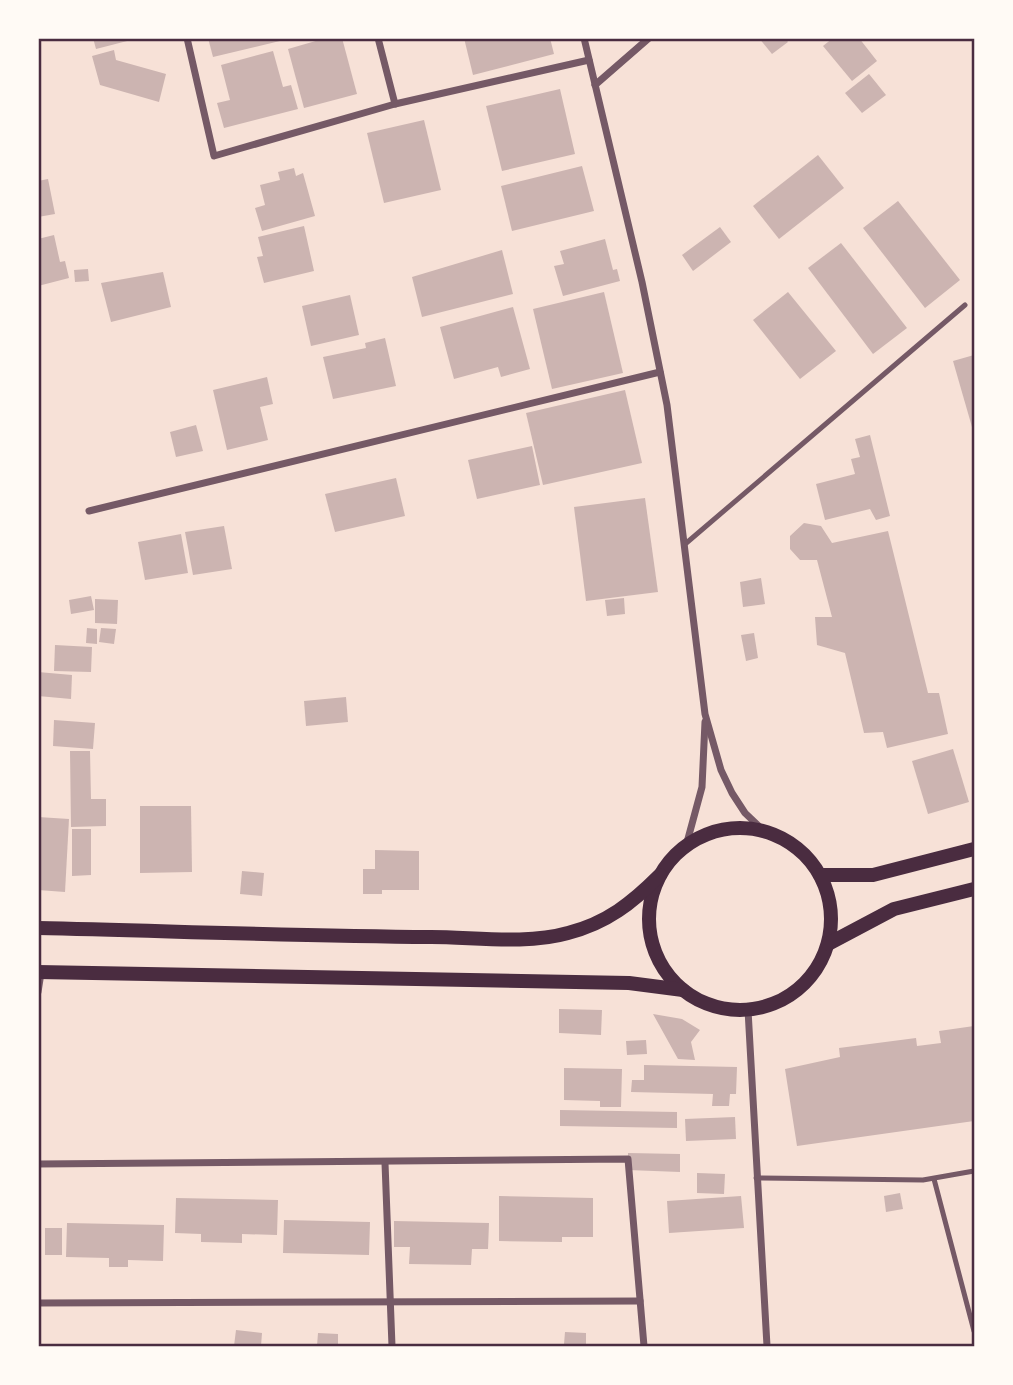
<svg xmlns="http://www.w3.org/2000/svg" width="1013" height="1385" font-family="'Asap Condensed',sans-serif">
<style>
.building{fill:#ccb4b1}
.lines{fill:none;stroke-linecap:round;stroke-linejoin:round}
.service{stroke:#755966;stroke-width:5}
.minor{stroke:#755966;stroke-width:7}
.secondary{stroke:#4a2c40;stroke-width:14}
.neatline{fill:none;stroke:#4a2c40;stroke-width:2.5}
</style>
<rect width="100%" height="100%" fill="#f7e1d7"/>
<g class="building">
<path d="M93 38H135V39L96 49Z"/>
<path d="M208 38H279L280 41 213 57Z"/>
<path d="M326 38H342L357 94 304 108 288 49Z"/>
<path d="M464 38H550L554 54 473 75Z"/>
<path d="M759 38H785L788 42 772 54Z"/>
<path d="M833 38H859L877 61 852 81 823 46Z"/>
<path d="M114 50 116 60 166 74 159 102 100 85 92 56Z"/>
<path d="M273 51 283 87 291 85 298 109 224 128 217 103 230 100 221 65Z"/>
<path d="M869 74 886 95 862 113 845 93Z"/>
<path d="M560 89 575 154 502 171 486 106Z"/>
<path d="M424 120 441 190 384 203 367 133Z"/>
<path d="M818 155 844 188 779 239 753 206Z"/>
<path d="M582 166 594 211 512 231 501 186Z"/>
<path d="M294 168 296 176 303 173 315 216 262 231 255 208 265 205 260 185 280 180 278 172Z"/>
<path d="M48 179 55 214 38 217V181Z"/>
<path d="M898 201 960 280 925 308 863 228Z"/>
<path d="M304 226 314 271 264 283 257 257 263 256 258 237Z"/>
<path d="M720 227 731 242 693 271 682 255Z"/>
<path d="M54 235 60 262 65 261 69 278 38 286V239Z"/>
<path d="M605 239 613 270 617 269 620 281 563 296 554 266 564 264 560 251Z"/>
<path d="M841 243 907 328 873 354 808 268Z"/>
<path d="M502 250 513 294 422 317 412 277Z"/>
<path d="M88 269 89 281 75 282 74 270Z"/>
<path d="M163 272 171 307 111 322 101 283Z"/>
<path d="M604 292 623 373 552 389 533 309Z"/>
<path d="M788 292 836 351 800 379 753 320Z"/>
<path d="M350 295 359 335 311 346 302 306Z"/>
<path d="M513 307 530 369 501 377 498 367 454 379 440 327Z"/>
<path d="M385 338 396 386 333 399 323 357 366 348 365 343Z"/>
<path d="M974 355V434L953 361Z"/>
<path d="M267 377 273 404 260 407 268 440 227 450 213 390Z"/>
<path d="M625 390 642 463 543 485 526 413Z"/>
<path d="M196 425 203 451 176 457 170 432Z"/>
<path d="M870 435 890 516 876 520 870 509 825 520 816 484 855 474 851 459 860 457 855 439Z"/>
<path d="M532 446 540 485 477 499 468 460Z"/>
<path d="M396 478 405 516 335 532 325 494Z"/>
<path d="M645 498 658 592 586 601 574 507Z"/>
<path d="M804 523 821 526 832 543 888 531 928 693H939L948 734 887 748 883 732 864 733 845 653 817 645 815 617H832L817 560H800L790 549V536Z"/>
<path d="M224 526 232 569 193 575 185 532Z"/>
<path d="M181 534 188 573 145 580 138 542Z"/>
<path d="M761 578 765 604 743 607 740 582Z"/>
<path d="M91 596 94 610 71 614 69 600Z"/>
<path d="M624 598 625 614 607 616 605 600Z"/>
<path d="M95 599 118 600 117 624 95 623Z"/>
<path d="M87 628 97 629V644L86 643Z"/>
<path d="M101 628 116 629 114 644 99 642Z"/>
<path d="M754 633 758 658 746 661 741 635Z"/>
<path d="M55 645 92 647 91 672 54 671Z"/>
<path d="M38 672 72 675 71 699 38 696Z"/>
<path d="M346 697 348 722 306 726 304 701Z"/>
<path d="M54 720 95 723 93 749 53 746Z"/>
<path d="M953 749 969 802 928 814 912 761Z"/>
<path d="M70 751H90L91 799H106V826L71 827Z"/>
<path d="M140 806H191L192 872 140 873Z"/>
<path d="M38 817 69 819 65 892 38 890Z"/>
<path d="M72 829H91V875L72 876Z"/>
<path d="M375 850 419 851V890H382V894H363V869H375Z"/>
<path d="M242 871 264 873 262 896 240 894Z"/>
<path d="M559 1009 602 1010 601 1035 559 1033Z"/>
<path d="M653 1014 682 1019 700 1030 691 1042 695 1060 678 1059Z"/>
<path d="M974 1026V1121L797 1146 785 1069 840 1057 839 1048 916 1038 917 1046 941 1043 939 1031Z"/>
<path d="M646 1040 647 1054 627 1055 626 1041Z"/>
<path d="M644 1065 737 1067 736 1094H730L729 1106H712L713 1094 631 1092 632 1080H644Z"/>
<path d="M564 1068 622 1069 621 1107H600V1101L564 1100Z"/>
<path d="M560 1110 677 1112V1128L560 1126Z"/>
<path d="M735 1117 736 1139 686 1141 685 1119Z"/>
<path d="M628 1153 680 1154V1172L628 1170Z"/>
<path d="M697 1173 725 1174 724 1194 697 1193Z"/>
<path d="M900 1193 903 1209 886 1212 884 1196Z"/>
<path d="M499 1196 593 1198V1237H562V1242L499 1241Z"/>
<path d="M741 1196 744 1228 669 1233 667 1201Z"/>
<path d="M176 1198 278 1200 277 1235 242 1234V1243L201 1242V1234L175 1233Z"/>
<path d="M284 1220 370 1222 369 1255 283 1253Z"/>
<path d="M394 1221 489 1223 488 1249H472L471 1265 409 1264 410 1247H394Z"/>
<path d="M67 1223 164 1225 163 1261 128 1260V1267H109V1258L66 1257Z"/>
<rect x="45" y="1228" width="17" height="27"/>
<path d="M236 1330 262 1333 261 1346H234Z"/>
<path d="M565 1332 586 1333V1344H564Z"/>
<path d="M318 1333 338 1334V1346H317Z"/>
</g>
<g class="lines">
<g class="service">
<path d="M684 545 965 305"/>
<path d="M756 1178 923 1180 974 1171"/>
<path d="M934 1179 974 1331"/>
</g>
<g class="minor">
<path d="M187 38 214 156 395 104 589 60"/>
<path d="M378 38 395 104"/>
<path d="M584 38 642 282 667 405 705 714 721 770 732 793 745 813 765 832"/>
<path d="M595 85 649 38"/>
<path d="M89 511 660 372"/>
<path d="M686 846 702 787 705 722"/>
<path d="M38 992 41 973"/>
<path d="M748 1010 767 1346"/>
<path d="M385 1163 392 1346"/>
<path d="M38 1164 628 1159 644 1346"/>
<path d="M38 1303 640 1301"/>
</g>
<g class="secondary">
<circle cx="740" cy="919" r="91"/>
<path d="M820 875H873L974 849"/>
<path d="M38 928C169 931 300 936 431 937 474 937 526 945 568 933 607 923 632 903 660 875"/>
<path d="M828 944 894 909 974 889"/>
<path d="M38 972 629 983 683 990"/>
</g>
</g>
<rect width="1013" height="1385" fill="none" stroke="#fffaf5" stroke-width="80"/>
<rect x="40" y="40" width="933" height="1305" class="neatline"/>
</svg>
